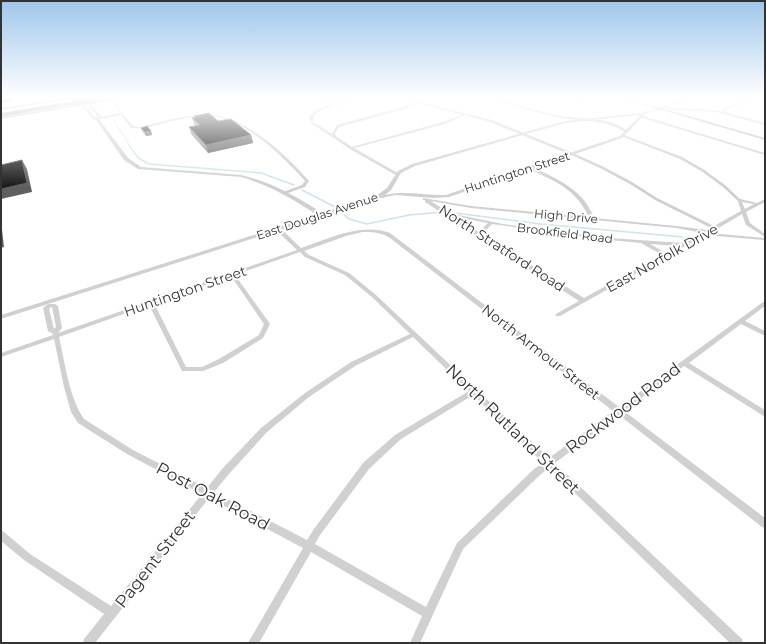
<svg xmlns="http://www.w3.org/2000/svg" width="766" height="644" font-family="Montserrat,sans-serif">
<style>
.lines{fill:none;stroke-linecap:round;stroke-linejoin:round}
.stream-far1{stroke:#cfe2ee;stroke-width:1}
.stream{stroke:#cfe2ee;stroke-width:1.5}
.minor{fill:#d0d0d0;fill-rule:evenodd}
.tertiary{fill:#d0d0d0;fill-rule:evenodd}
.secondary{fill:#bdbdbd;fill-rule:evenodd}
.motorway{fill:#9a9a9a;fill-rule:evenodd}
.motorway-bridge{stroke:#9a9a9a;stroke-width:5.5}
.wall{fill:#8c8c8c}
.shaded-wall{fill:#5f5f5f}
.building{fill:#1a1a1a;stroke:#5f5f5f}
.labels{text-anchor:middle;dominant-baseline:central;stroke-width:4;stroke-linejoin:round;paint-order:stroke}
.far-street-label{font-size:12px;fill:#333;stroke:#fff}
.street-label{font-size:14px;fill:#333;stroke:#fff}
.near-street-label{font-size:17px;fill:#333;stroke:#fff}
</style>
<rect width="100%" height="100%" fill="#fff"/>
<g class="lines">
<path class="stream-far1" d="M114 121 130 146"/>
<g class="stream">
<path d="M129 145 138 158 149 164 261 173 294 185"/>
<path d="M302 190 335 207"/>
<path d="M341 212 349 219 367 224 409 215 442 212"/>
<path d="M447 212 541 224 683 237"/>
</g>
<g class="minor">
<path d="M317 97H320L333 105 361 97H366C351 103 322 105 313 117V122L332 134 337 125 406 106 415 103 395 97C402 97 412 102 418 101 423 100 426 97 431 97L420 102 492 120 573 153 602 166 632 182 657 198 714 226 741 211 738 201 723 187 701 171 680 159 621 136 624 135 682 157 703 169 725 185 740 199 757 203 765 199V202L746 212 750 223 765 234V237L746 225 742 214 710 233 765 238V240L705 235 560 316H556L555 315 556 314 579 301 445 215 425 202V200H423V198L471 206 589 217C575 188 556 182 529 169V167H530C547 173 571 185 583 199 588 205 591 211 594 218L676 226 707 230 711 228 655 200 630 184 600 168 571 155 490 122 465 115 445 124 354 148 399 174 396 175 350 149 311 123 309 117 314 111 330 105ZM418 103 462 115 443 122 352 147 336 136 335 133 339 127 408 108ZM431 201 471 208 676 228 703 233 683 243 609 238 503 224 449 213ZM742 202 754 204 745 209ZM455 217 488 223 479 232ZM492 224 609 240 641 243 662 255 584 298 482 234ZM650 244 678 246 666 253Z"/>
<path d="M492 97H496C517 105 539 112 561 116 584 120 610 116 629 132L626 133C606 119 586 122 563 118 540 114 514 107 492 97Z"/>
<path d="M560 97H566L576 99 600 97 576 101Z"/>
<path d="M643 97H648L633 102 632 101Z"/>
<path d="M755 97H759L765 99V101L759 99 725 109 727 113 765 123V125L716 112 674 110 663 107 664 106C684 110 704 107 724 112L722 108 757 98Z"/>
<path d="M119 98 120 99 118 108 133 126 139 127C162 122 185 114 209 115 244 115 287 155 309 181L305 187 285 194H283V192L302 185 305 181C284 158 249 123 218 117 206 115 193 117 181 119 166 122 146 130 131 128L121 115 96 120V118L120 113 116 108 118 99Z"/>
<path d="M640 115 765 153V155L639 117Z"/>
<path d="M276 228H280L301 248C327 239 362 222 390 233L619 407 763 302 765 301V306L745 321 765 331V336L741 324 689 363 765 410V417L684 366 624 411 765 518V528L762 527 619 415 555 463 742 639 743 643H730L549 468 540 475 463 549 420 643H410L422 616 311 552 259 643H248L303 548 209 498 95 643H83L84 639 104 614 24 560 1 541V530L4 532 30 554 111 606 202 494 127 454 78 423 71 412 64 387 54 339 1 357V353L53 335 52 333 49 332 48 331 43 308 48 304H55L58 306 62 328 58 333 297 250 276 230ZM362 232C372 232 381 232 390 238L613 411 549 458 376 295 349 273 309 255 304 251 346 236ZM300 252 305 257 345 275 372 297 410 334 351 362 305 393 261 428 223 468 207 488 133 450 84 419C69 397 65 363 59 337L149 305 182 371H203L223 363 263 338 270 324 235 275ZM231 276 264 324 259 335 219 359 202 367H186L154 303ZM51 307H52L56 327 54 329 49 309ZM413 337 469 391 395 435 363 463 314 529 307 540 214 492 229 474 267 432 309 397 355 366ZM473 395 543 463 534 469 457 543 426 607 315 544 320 535 369 469 401 439Z"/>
</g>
<path class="tertiary" d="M74 97H77L95 117H98L81 97H84L101 116V118L99 119 128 158 141 167 241 175C271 182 296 196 322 213L376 196 387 188 398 171 412 164 565 121 641 113 658 108 660 109 645 114 622 138 449 197 433 198 395 195 382 198H380L1 319V315L317 215C293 199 269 185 241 177L138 169 124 160 96 120 93 119ZM640 115 620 136 446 195C426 196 405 190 385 195L391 190 401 173 415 166 565 123Z"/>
<g class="secondary">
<path d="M71 97H82L1 110V108Z"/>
<path d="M122 97H132L1 119V117Z"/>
<path d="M617 97C631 97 643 106 657 107 667 108 684 97 697 97L662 108 765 138V140Z"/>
</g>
<g class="motorway">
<path d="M114 97 102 101 99 99 103 97Z"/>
<path d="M73 101 75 102V104L1 117V113Z"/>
</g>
<path class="motorway-bridge" d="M73 103 102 99"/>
</g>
<g class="wall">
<path d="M194 116 218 121 251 135 253 143 208 153 191 134 189 127 195 126 192 118H195Z"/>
<path d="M141 128 151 131 152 135 146 136 142 131Z"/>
</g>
<g class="shaded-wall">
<path d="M1 97H19L11 98 12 101 1 103Z"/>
<path d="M151 131 152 135 146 136 145 132Z"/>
<path d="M251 135 253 143 208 153 206 145Z"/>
<path d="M22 160 27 169 32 192 1 199V189Z"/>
<path d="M1 221 4 247 1 248Z"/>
</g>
<g class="building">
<path d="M209 113 218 121 231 119 251 135 206 145 189 127 200 125 192 118 196 117 194 116Z"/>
<path d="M147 126 151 131 145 132 141 128Z"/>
<path d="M22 160 27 183 1 189V165Z"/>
</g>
<linearGradient id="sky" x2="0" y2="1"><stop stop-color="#9ec6ea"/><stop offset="0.52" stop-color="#fff"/><stop offset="1" stop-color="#fff" stop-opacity="0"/></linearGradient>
<rect width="766" height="187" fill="url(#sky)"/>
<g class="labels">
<g class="far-street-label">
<text transform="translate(517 172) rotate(-18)">Huntington Street</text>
<text transform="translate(317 216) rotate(-18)">East Douglas Avenue</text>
<text transform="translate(566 216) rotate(5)">High Drive</text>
<text transform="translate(565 233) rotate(7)">Brookfield Road</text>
</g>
<g class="street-label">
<text transform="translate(502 248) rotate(33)">North Stratford Road</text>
<text transform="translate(662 258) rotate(-29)">East Norfolk Drive</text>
<text transform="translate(185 291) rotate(-19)">Huntington Street</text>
<text transform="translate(541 352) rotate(38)">North Armour Street</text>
</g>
<g class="near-street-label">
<text transform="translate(623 408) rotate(-37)">Rockwood Road</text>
<text transform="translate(513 429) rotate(44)">North Rutland Street</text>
<text transform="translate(213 496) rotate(28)">Post Oak Road</text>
<text transform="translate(155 559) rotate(-52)">Pagent Street</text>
</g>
</g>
<rect width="766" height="644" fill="none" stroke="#333333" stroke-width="4"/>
</svg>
